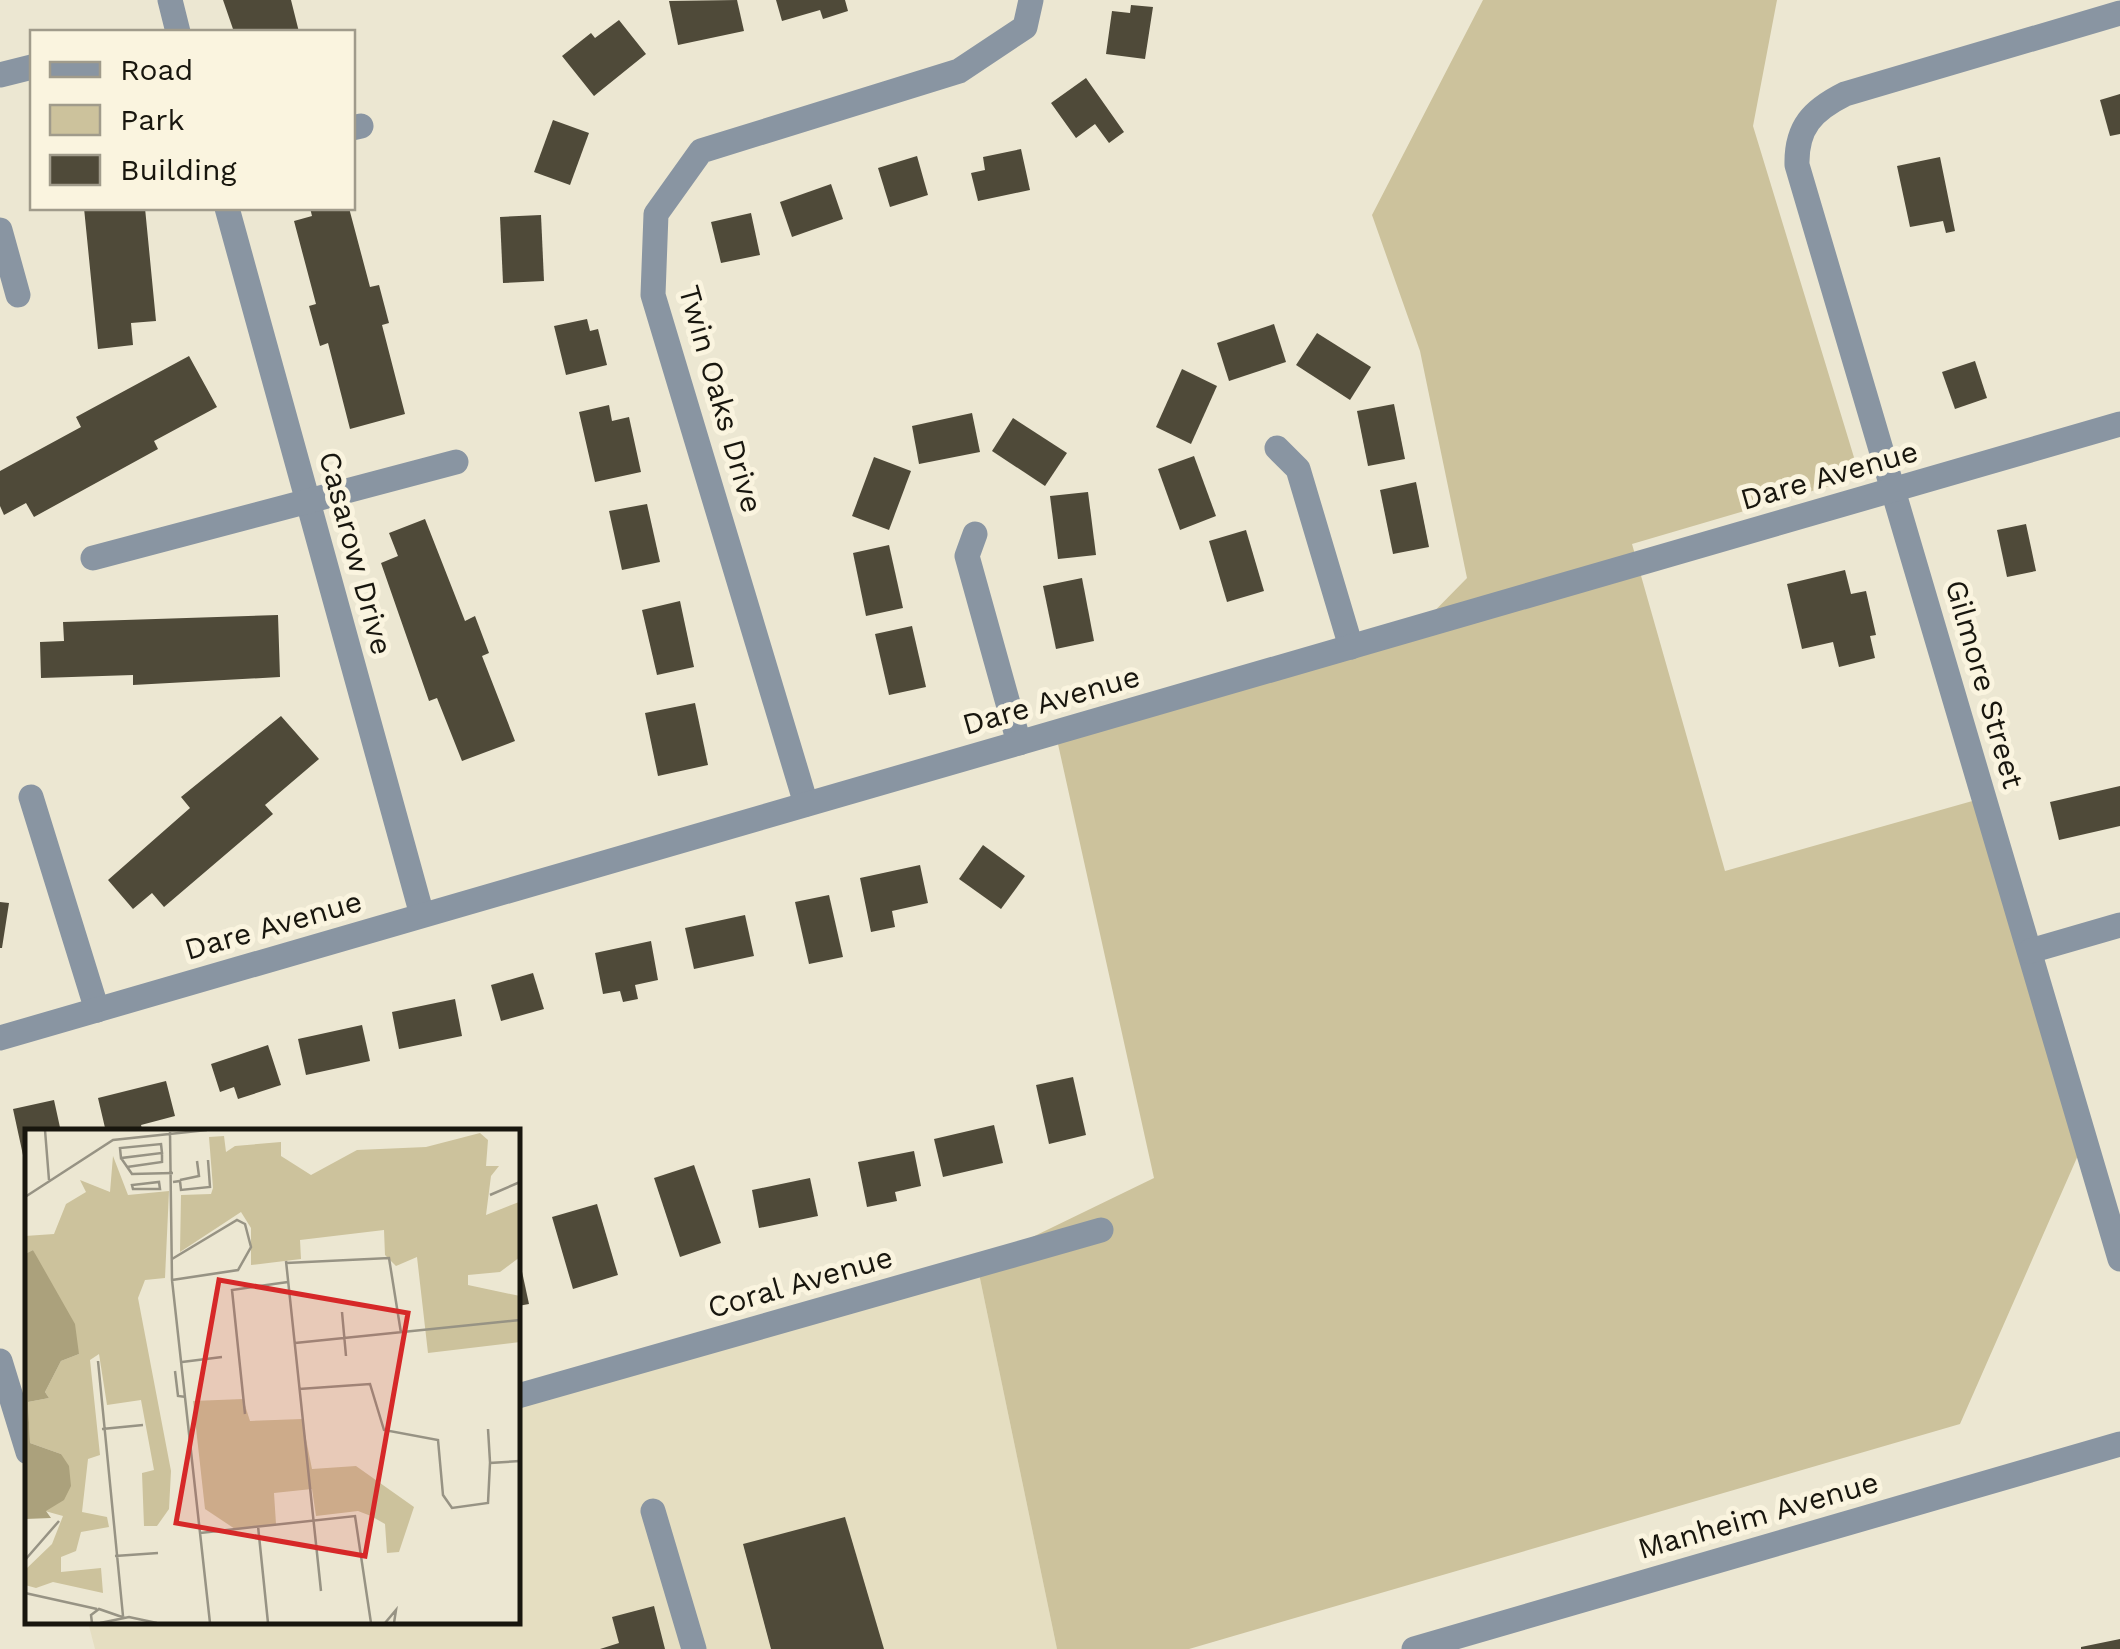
<svg xmlns="http://www.w3.org/2000/svg" width="2120" height="1649" font-family="'Work Sans',sans-serif">
<style>
.built{fill:#e5dec1}
.green{fill:#ccc29c}
.building{fill:#4f4a39}
.lines{fill:none;stroke-linecap:round;stroke-linejoin:round}
.minor{stroke:#8995a2;stroke-width:25}
.labels{text-anchor:middle;dominant-baseline:central;stroke-width:10;stroke-linejoin:round;paint-order:stroke}
.street-label{font-size:30px;fill:#18160e;stroke:#faf4df}
.inset-road{fill:none;stroke:#979384;stroke-width:2.5}
.view{fill:#d62828;fill-opacity:0.15;stroke:#d62828;stroke-width:5}
.inset-edge{fill:none;stroke:#18160e;stroke-width:5}
</style>
<rect width="100%" height="100%" fill="#ece7d2"/>
<path class="built" d="M977 1264 1057 1649H95L88 1622H518V1393Z"/>
<path class="green" d="M1483 0H1777L1753 126 1860 477 1632 544 1725 871 1983 798 2083 1144 1960 1424 1189 1649H1057L977 1264 1154 1178 1056 735 1412 634 1467 578 1420 351 1372 215Z"/>
<g class="building">
<path d="M223 0H291L299 32H234Z"/>
<path d="M737 0 744 31 678 45 669 1Z"/>
<path d="M776 0H845L848 11 823 19 820 10 782 21Z"/>
<path d="M1131 5 1153 7 1145 59 1106 54 1112 11 1130 13Z"/>
<path d="M619 20 646 54 594 96 562 56 591 33 595 38Z"/>
<path d="M1086 78 1124 132 1109 143 1095 124 1076 138 1051 103Z"/>
<path d="M2120 94V134L2110 136 2100 100Z"/>
<path d="M553 120 589 133 570 185 534 172Z"/>
<path d="M1021 149 1030 190 978 201 971 173 985 170 983 157Z"/>
<path d="M917 156 928 195 890 207 878 168Z"/>
<path d="M1940 157 1955 231 1946 233 1943 221 1910 227 1897 166Z"/>
<path d="M831 184 843 219 792 237 780 202Z"/>
<path d="M84 208H145L156 321 131 323 133 345 98 349Z"/>
<path d="M310 208H349L370 287 379 285 389 323 382 325 405 414 350 429 328 343 320 346 309 306 316 304 294 221 312 216Z"/>
<path d="M751 213 760 255 721 263 711 222Z"/>
<path d="M541 215 544 281 503 283 500 217Z"/>
<path d="M587 319 590 331 598 329 607 365 566 375 554 326Z"/>
<path d="M1274 324 1286 362 1229 381 1217 343Z"/>
<path d="M1317 333 1371 367 1350 400 1296 365Z"/>
<path d="M189 356 217 407 154 441 158 449 34 517 26 503 4 515 0 506V471L81 427 76 417Z"/>
<path d="M1975 361 1987 398 1955 409 1942 372Z"/>
<path d="M1182 369 1217 386 1191 444 1156 427Z"/>
<path d="M1394 404 1405 459 1368 466 1357 411Z"/>
<path d="M609 405 612 421 629 417 641 472 595 482 579 412Z"/>
<path d="M972 413 980 452 919 464 912 426Z"/>
<path d="M1013 418 1067 453 1045 486 992 451Z"/>
<path d="M1194 456 1216 516 1180 530 1158 469Z"/>
<path d="M874 457 911 471 889 530 852 516Z"/>
<path d="M1416 482 1429 547 1393 554 1380 490Z"/>
<path d="M1088 492 1096 555 1058 559 1050 496Z"/>
<path d="M647 504 660 562 622 570 609 511Z"/>
<path d="M425 519 465 621 475 616 489 653 482 656 515 741 462 761 437 698 429 701 381 563 398 556 389 533Z"/>
<path d="M2026 524 2036 571 2007 577 1997 530Z"/>
<path d="M1246 530 1264 591 1227 602 1209 541Z"/>
<path d="M889 545 903 608 866 616 853 553Z"/>
<path d="M1845 570 1851 594 1866 591 1876 635 1870 636 1875 658 1839 667 1833 642 1802 649 1787 584Z"/>
<path d="M1082 578 1094 641 1056 649 1043 586Z"/>
<path d="M680 601 694 667 657 675 642 610Z"/>
<path d="M278 615 280 677 133 685V675L41 678 40 642 64 641 63 622Z"/>
<path d="M912 626 926 687 889 695 875 634Z"/>
<path d="M695 703 708 765 658 776 645 713Z"/>
<path d="M281 716 319 759 265 805 273 814 164 907 152 893 133 909 108 880 190 808 181 797Z"/>
<path d="M2120 786V826L2059 840 2050 802Z"/>
<path d="M983 845 1025 876 1001 909 959 879Z"/>
<path d="M920 865 928 903 892 911 895 927 871 932 860 878Z"/>
<path d="M829 895 843 957 809 964 795 902Z"/>
<path d="M0 902 9 903 2 948H0Z"/>
<path d="M745 915 754 956 694 969 685 928Z"/>
<path d="M651 941 658 980 635 985 638 999 623 1002 620 991 603 994 595 953Z"/>
<path d="M533 973 544 1009 501 1021 491 985Z"/>
<path d="M455 999 462 1036 399 1049 392 1012Z"/>
<path d="M362 1025 370 1061 306 1075 298 1039Z"/>
<path d="M268 1045 281 1085 238 1099 234 1087 220 1092 211 1064Z"/>
<path d="M1073 1077 1086 1135 1049 1144 1036 1085Z"/>
<path d="M166 1081 175 1116 141 1125 143 1132H106L98 1098Z"/>
<path d="M54 1100 61 1132H28L26 1169 13 1109Z"/>
<path d="M994 1125 1003 1163 943 1177 934 1139Z"/>
<path d="M914 1151 921 1186 895 1192 897 1201 867 1207 858 1162Z"/>
<path d="M694 1165 721 1243 680 1257 654 1178Z"/>
<path d="M810 1178 818 1216 759 1228 752 1190Z"/>
<path d="M597 1204 618 1275 573 1289 552 1217Z"/>
<path d="M521 1267 529 1304 518 1306V1268Z"/>
<path d="M845 1517 884 1649H771L743 1544Z"/>
<path d="M654 1606 665 1649H600L619 1643 612 1617Z"/>
<path d="M2120 1639V1649H2081V1647Z"/>
</g>
<g class="lines">
<g class="minor">
<path d="M170 0 178 32"/>
<path d="M2120 13 1845 94C1813 110 1796 127 1797 165L2120 1259"/>
<path d="M0 75 32 67"/>
<path d="M352 128 361 126"/>
<path d="M227 208 422 915"/>
<path d="M0 230 18 295"/>
<path d="M1277 448 1298 469 1351 647"/>
<path d="M975 534 967 556 1019 743"/>
<path d="M93 558 456 462"/>
<path d="M31 797 97 1010"/>
<path d="M806 804 653 295 656 214 701 151 959 71 1025 27 1031 0"/>
<path d="M2030 951 2120 925"/>
<path d="M0 1038 2120 424"/>
<path d="M0 1361 28 1452"/>
<path d="M518 1396 1101 1230"/>
<path d="M653 1511 694 1649"/>
<path d="M1414 1649 2120 1444"/>
</g>
</g>
<g class="labels">
<g class="street-label">
<text transform="translate(721 399) rotate(74)">Twin Oaks Drive</text>
<text transform="translate(1829 475) rotate(-16)">Dare Avenue</text>
<text transform="translate(356 553) rotate(75)">Casarow Drive</text>
<text transform="translate(1985 684) rotate(74)">Gilmore Street</text>
<text transform="translate(1051 700) rotate(-16)">Dare Avenue</text>
<text transform="translate(273 925) rotate(-16)">Dare Avenue</text>
<text transform="translate(800 1282) rotate(-16)">Coral Avenue</text>
<text transform="translate(1758 1515) rotate(-16)">Manheim Avenue</text>
</g>
</g>
<g transform="translate(25 1129)">
<rect width="495" height="495" fill="#ece7d2"/>
<path d="M455 4 463 11 461 37H474L466 47 461 86 494 73 495 128 475 143 443 146V156L495 167V213L403 224 392 128 371 137 360 126 359 101 275 111 276 130 226 136V99L216 83 155 123 156 66 186 65 188 59 184 8 199 7 201 23 210 17 256 13V27L286 46 332 21 401 18ZM88 27 103 66 144 62 140 149 120 151 113 169 146 342 144 380 132 397H119L117 344 129 341 116 271 82 276 74 225 65 231 75 326 63 330 57 383 82 388 84 398 56 403 51 422 36 428V443L76 439 78 464 28 453 11 459 0 456V441L27 415 38 387 20 382 43 350 36 325 5 314 3 273 24 269 20 263 36 232 54 225 8 121 0 125V107L29 105 41 75 61 63 55 51 85 63ZM218 270 225 292 277 290 287 340 331 337 389 378 374 423 362 424 360 395 346 387 333 382 291 387 287 360 249 364 251 395 210 400 180 380 168 272Z" fill="#ccc29c"/>
<path d="M8 121 50 195 54 225 36 232 20 263 24 269 3 273 5 314 36 325 44 337 46 357 39 371 21 382 26 389 0 390V125Z" fill="#aba17c"/>
<path class="inset-road" d="M20 1 24 51M145 3 147 151 185 494M136 15 137 24 96 29 95 19ZM96 29 107 45 148 44M102 38 137 33V24M155 51 174 47 172 32M134 53 135 60H108L107 56ZM148 53 155 52 156 61 185 58 183 31M465 66 495 53M0 68 88 11 182 1M147 130 212 91 220 95 226 118 213 141 147 151M261 132 296 462M261 134 364 129 376 204M317 183 321 227M270 214 495 191M73 232 98 487M157 233 197 228M150 242 153 267 161 268M274 260 345 255 359 301 413 311 418 366 427 379 463 374 465 334 495 332M220 285 207 161 263 153M77 300 118 296M463 300 465 333M233 397 243 494M175 404 330 387 346 494M90 427 133 424M0 431 34 392M0 464 72 480M67 494 66 486 74 480 100 489M75 494 104 488 132 494M360 494 371 481 369 494"/>
<path class="view" d="M194 151 383 184 340 427 151 394Z"/>
<rect width="495" height="495" class="inset-edge"/>
</g>
<rect x="30" y="30" width="325" height="180" fill="#faf4df" stroke="#a09b8b" stroke-width="2.5"/>
<rect x="50" y="62" width="50" height="15" fill="#8995a2" stroke="#a09b8b" stroke-width="2.5"/>
<text x="120" y="80" font-size="30" fill="#18160e">Road</text>
<rect x="50" y="105" width="50" height="30" fill="#ccc29c" stroke="#a09b8b" stroke-width="2.5"/>
<text x="120" y="130" font-size="30" fill="#18160e">Park</text>
<rect x="50" y="155" width="50" height="30" fill="#4f4a39" stroke="#a09b8b" stroke-width="2.5"/>
<text x="120" y="180" font-size="30" fill="#18160e">Building</text>
</svg>
